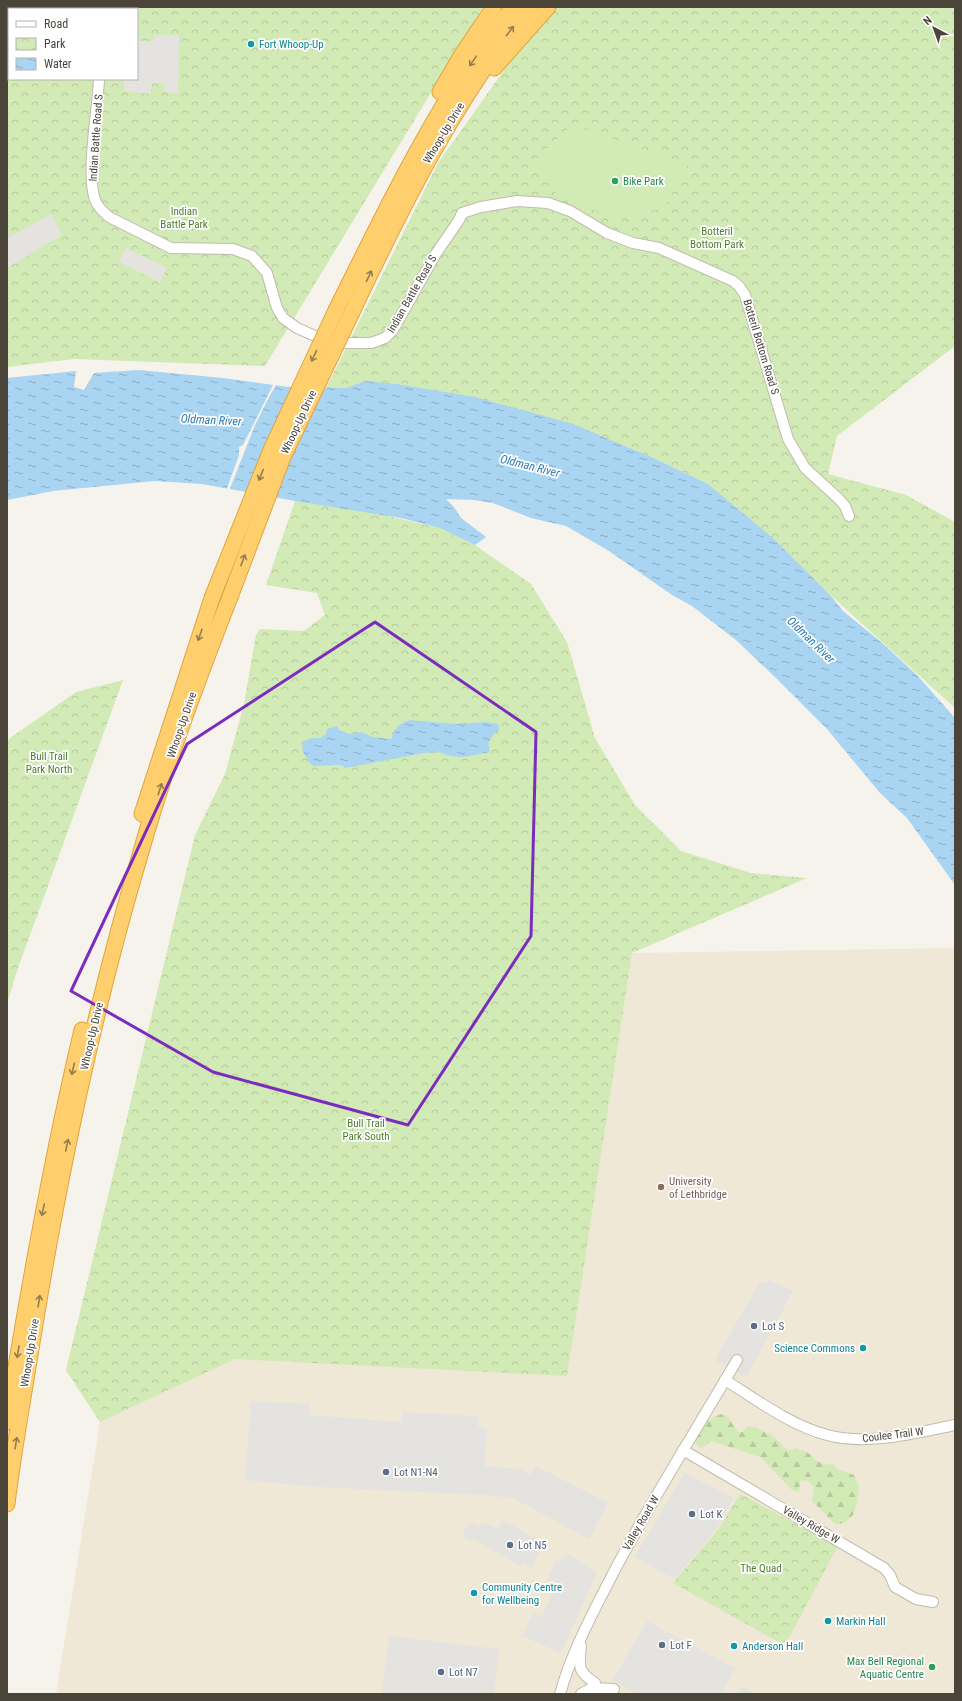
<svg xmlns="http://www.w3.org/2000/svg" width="962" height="1701" font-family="'Roboto Condensed',sans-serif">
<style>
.education{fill:#efe8d6}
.forest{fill:url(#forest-firs)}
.park{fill:url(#park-crowns);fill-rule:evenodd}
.pitch{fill:#d2eab5}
.parking{fill:#e5e3e0}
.water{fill:url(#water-ripples)}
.pier{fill:#f6f3ec}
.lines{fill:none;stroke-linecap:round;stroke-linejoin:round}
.minor-casing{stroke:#c2bbae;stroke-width:12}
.highway-casing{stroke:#e0a43c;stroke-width:17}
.minor{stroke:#fff;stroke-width:10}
.highway{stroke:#ffcf6e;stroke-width:15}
.highway-bridge-casing{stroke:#e0a43c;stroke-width:17;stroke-linecap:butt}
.highway-bridge{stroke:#ffcf6e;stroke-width:15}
.oneway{stroke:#937c4e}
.marked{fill:none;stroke:#7b2cbf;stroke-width:3;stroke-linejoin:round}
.culture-dot{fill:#0f9aa8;stroke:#fff;stroke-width:1.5}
.leisure-dot{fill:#2e9e5b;stroke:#fff;stroke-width:1.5}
.education-dot{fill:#8d6e63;stroke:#fff;stroke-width:1.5}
.service-dot{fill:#5c6f8a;stroke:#fff;stroke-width:1.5}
.labels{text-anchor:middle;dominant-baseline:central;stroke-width:3.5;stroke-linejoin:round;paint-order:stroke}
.culture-label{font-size:11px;fill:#0d838f;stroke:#fff;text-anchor:start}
.street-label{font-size:11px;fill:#4b4439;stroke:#fff}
.leisure-label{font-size:11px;fill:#27864d;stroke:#fff;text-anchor:start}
.park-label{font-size:11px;fill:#4a7f2a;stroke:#fff}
.education-label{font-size:11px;fill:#785e54;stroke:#fff;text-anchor:start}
.service-label{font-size:11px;fill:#4e5e75;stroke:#fff;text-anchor:start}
.water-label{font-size:12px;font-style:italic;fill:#2e7ab2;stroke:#fff}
</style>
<defs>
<pattern id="forest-firs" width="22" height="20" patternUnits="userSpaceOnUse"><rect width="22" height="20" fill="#d2eab5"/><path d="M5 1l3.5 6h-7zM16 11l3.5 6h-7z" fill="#b6ca9c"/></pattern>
<pattern id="park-crowns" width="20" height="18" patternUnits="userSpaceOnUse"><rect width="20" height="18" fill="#d2eab5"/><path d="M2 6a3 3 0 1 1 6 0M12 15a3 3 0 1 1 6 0" fill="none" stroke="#b6ca9c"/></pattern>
<pattern id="water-ripples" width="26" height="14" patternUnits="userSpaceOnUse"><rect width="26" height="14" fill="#a9d4f2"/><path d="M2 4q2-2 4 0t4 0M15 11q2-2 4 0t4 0" fill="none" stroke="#8caec5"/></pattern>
</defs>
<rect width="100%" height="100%" fill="#f6f3ec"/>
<path class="education" d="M955 948V1694H56L100 1422 632 953Z"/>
<path class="forest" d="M721 1414 727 1416 738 1432H743L747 1427H756L762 1431 772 1435 788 1451 796 1448C798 1449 802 1450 805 1451 816 1457 816 1466 833 1464L837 1469 854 1475 859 1486 857 1503 853 1515 845 1523 835 1524 812 1501 814 1487 807 1480 800 1481 799 1492 792 1490 760 1457 711 1441 701 1448 694 1442C701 1427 705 1421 721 1414Z"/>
<g class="park">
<path d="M7 7H483L265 366 74 359 7 367ZM9 9H137V79H9Z"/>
<path d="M556 7H955V346L837 436 828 474 906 495 955 522V708L708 484 326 388 438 163 517 52Z"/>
<path d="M295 501 370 512 440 528 475 545 531 584 567 642 595 738 635 805 681 851 751 873 807 878 632 953 567 1376 235 1359 100 1422 66 1370 195 835 225 774 244 704 256 635 260 629 304 631 325 615 317 593 266 585Z"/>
<path d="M123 680 18 968 7 1003V742L10 738 76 692Z"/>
<path d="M740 1494 838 1546 789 1638 782 1644 673 1583 717 1531Z"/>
</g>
<path class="pitch" d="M572 125 688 165 664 208 618 219 558 197 537 158Z"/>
<g class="parking">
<path d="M139 32V41H154V35H179L178 93 164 92 165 84 152 83 151 94 124 91V79H137V33Z"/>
<path d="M52 214 62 235 7 268V238Z"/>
<path d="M126 248 167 268 160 282 119 262Z"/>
<path d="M768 1280 793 1291 746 1378 715 1360 760 1282 765 1284Z"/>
<path d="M251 1401 310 1404V1415L402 1422V1412L479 1416 478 1427 487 1428 485 1466 520 1469 531 1475 536 1466 608 1503 589 1539 513 1498 483 1495 317 1487 245 1480Z"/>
<path d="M684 1473 734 1498 715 1531 674 1579 635 1557Z"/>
<path d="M503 1520 538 1540 533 1549 539 1552 532 1568 523 1563 521 1566 473 1539 471 1541 462 1535 470 1522 479 1527 482 1521 498 1529Z"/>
<path d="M566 1553 597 1572 561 1653 522 1636 533 1613 542 1617 556 1585 547 1580 556 1561 560 1563Z"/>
<path d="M647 1621 735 1668 721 1694H638L613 1680Z"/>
<path d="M389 1636 499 1649 494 1694H382Z"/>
<path d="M741 1686 756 1694H737Z"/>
</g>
<g class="water">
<path d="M139 370 223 378 288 387 346 388 366 381 396 384 475 397 573 424 653 458 708 484 773 538 831 596 843 611 880 641 916 674 955 718V885L907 818 880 793 827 729 777 679 736 640 692 606 672 595 609 551 566 526 531 518 493 503 474 500 446 499 454 507 461 518 486 537 475 545 440 528 401 518 295 501 202 484 155 481 53 491 7 500V378L76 371 74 387 84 390 94 373Z"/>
<path d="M410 720 456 724 485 722 498 724 499 730 492 736 488 743 490 752 463 757 450 756 439 752 424 753 345 768 342 765 313 766C306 758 302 753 302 743L312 738H320L326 734 327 729 337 726 340 731 349 734 361 732 372 737 391 739C396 728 398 724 410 720Z"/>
</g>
<path class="pier" d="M274 383H277L267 401 255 425 229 491H226L239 455V447L243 445Z"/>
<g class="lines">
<defs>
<g id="minor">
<path d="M59 7V9"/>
<path d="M94 7 95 9"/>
<path d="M99 79C98 108 84 182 97 204 100 209 105 213 109 217L171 248 233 249 252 256 267 273 277 308 283 318 297 328 315 336 327 340 347 343H371L385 338 393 330 435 255 459 220 462 213 481 207 517 201 548 203 570 211 607 233 633 243 659 248 733 281 739 286 745 295 788 439 805 468 839 499 845 506 849 516"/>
<path d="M725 1380C757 1400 790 1425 827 1435 868 1446 915 1433 955 1425"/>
<path d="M683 1450 884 1568 890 1575 895 1587 916 1599 933 1602"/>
<path d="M581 1646C579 1667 577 1671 595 1683"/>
<path d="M560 1694C570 1658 587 1624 604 1591 644 1512 692 1437 737 1360"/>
<path d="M581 1694 592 1688 614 1689"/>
</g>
<g id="highway">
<path d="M494 68 548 7"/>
<path d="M440 92 461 56 494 7"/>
<path d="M337 308C371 240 404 171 443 106 464 71 489 39 513 7"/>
<path d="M352 312C403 204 455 100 529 7"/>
<path d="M142 814 212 598"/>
<path d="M7 1422C28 1291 51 1160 82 1030"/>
<path d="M7 1504C13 1454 22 1405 30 1355 57 1185 91 1020 140 855 165 767 197 682 230 597"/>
</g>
</defs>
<use href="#minor" class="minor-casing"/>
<use href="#highway" class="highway-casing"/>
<use href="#minor" class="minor"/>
<use href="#highway" class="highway"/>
<defs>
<g id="highway-bridge">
<path d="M230 597 283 457 352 312"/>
<path d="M212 598 271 450 337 308"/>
</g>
</defs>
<use href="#highway-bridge" class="highway-bridge-casing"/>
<use href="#highway-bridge" class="highway-bridge"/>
</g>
<defs><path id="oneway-shaft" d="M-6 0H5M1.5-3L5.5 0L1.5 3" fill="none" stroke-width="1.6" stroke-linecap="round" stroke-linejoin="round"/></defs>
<g class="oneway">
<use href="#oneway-shaft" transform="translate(510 31) rotate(-52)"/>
<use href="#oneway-shaft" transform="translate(473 61) rotate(125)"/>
<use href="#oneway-shaft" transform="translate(369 276) rotate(-65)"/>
<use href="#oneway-shaft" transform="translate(314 356) rotate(115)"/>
<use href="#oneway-shaft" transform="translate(261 475) rotate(112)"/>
<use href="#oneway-shaft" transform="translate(243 560) rotate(-70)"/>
<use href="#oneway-shaft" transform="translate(200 635) rotate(109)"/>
<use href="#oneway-shaft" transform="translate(160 789) rotate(-72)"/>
<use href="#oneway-shaft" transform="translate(73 1069) rotate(103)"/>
<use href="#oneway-shaft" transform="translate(67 1145) rotate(-78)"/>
<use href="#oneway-shaft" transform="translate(43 1210) rotate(102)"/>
<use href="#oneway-shaft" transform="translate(39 1301) rotate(-81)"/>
<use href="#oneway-shaft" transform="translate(18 1352) rotate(99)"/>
<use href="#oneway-shaft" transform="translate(16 1443) rotate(-81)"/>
</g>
<path class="marked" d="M375 622 536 732 531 936 408 1125 213 1072 71 991 187 744Z"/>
<g class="culture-dot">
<circle cx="251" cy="44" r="4"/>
<circle cx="863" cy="1348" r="4"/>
<circle cx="474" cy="1593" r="4"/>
<circle cx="828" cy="1621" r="4"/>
<circle cx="734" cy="1646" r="4"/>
</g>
<g class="leisure-dot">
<circle cx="615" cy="181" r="4"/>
<circle cx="932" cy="1667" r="4"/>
</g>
<circle class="education-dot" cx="661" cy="1187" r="4"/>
<g class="service-dot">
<circle cx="754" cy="1326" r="4"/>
<circle cx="386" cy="1472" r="4"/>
<circle cx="692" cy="1514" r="4"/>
<circle cx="510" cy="1545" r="4"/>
<circle cx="662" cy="1645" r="4"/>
<circle cx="441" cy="1672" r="4"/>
</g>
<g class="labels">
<g class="culture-label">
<text x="259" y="44">Fort Whoop-Up</text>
<text x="855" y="1348" text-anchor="end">Science Commons</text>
<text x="482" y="1587">Community Centre<tspan x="482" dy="13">for Wellbeing</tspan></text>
<text x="836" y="1621">Markin Hall</text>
<text x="742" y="1646">Anderson Hall</text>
</g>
<g class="street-label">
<text transform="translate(444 133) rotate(-59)">Whoop-Up Drive</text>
<text transform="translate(96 138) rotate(-86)">Indian Battle Road S</text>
<text transform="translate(412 294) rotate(-60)">Indian Battle Road S</text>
<text transform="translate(761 347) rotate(73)">Botteril Bottom Road S</text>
<text transform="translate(299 422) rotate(-65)">Whoop-Up Drive</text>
<text transform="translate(182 725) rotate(-71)">Whoop-Up Drive</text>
<text transform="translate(92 1036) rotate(-77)">Whoop-Up Drive</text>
<text transform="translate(30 1353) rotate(-81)">Whoop-Up Drive</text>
<text transform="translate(893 1435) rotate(-7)">Coulee Trail W</text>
<text transform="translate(641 1523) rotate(-60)">Valley Road W</text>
<text transform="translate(811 1525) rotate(30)">Valley Ridge W</text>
</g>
<g class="leisure-label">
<text x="623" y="181">Bike Park</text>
<text x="924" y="1661" text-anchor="end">Max Bell Regional<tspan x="924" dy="13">Aquatic Centre</tspan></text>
</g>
<g class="park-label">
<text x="184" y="211">Indian<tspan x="184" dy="13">Battle Park</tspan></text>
<text x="717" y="231">Botteril<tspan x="717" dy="13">Bottom Park</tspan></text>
<text x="49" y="756">Bull Trail<tspan x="49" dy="13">Park North</tspan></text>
<text x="366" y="1123">Bull Trail<tspan x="366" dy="13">Park South</tspan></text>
<text x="761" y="1568">The Quad</text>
</g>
<g class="education-label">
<text x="669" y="1181">University<tspan x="669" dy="13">of Lethbridge</tspan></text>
</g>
<g class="service-label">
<text x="762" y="1326">Lot S</text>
<text x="394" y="1472">Lot N1-N4</text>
<text x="700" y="1514">Lot K</text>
<text x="518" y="1545">Lot N5</text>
<text x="670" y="1645">Lot F</text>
<text x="449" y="1672">Lot N7</text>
</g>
<g class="water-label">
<text transform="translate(211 420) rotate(3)">Oldman River</text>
<text transform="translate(530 466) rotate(14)">Oldman River</text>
<text transform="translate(811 640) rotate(44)">Oldman River</text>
</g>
</g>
<rect width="962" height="1701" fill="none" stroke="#4b4439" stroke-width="16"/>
<rect x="8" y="8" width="130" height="72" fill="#ffffff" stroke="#b7b4b0"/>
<rect x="16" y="21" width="20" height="6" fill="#ffffff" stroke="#b7b4b0"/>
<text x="44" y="28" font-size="12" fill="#4b4439">Road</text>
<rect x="16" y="38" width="20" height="12" fill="url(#park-crowns)" stroke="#b7b4b0"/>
<text x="44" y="48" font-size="12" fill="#4b4439">Park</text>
<rect x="16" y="58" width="20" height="12" fill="url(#water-ripples)" stroke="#b7b4b0"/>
<text x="44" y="68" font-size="12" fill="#4b4439">Water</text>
<g transform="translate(934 28) rotate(319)" stroke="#ffffff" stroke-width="3" paint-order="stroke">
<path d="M0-3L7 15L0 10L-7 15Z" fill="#4b4439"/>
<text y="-6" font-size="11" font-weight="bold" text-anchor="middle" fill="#4b4439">N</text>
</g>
</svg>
